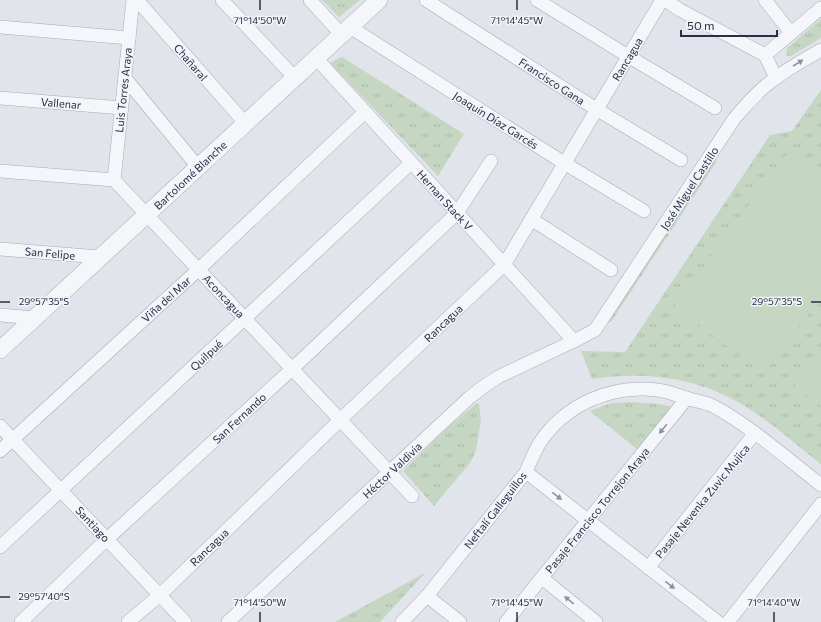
<svg xmlns="http://www.w3.org/2000/svg" width="821" height="622" font-family="Commissioner,sans-serif">
<style>
.grass{fill:url(#grass-tufts)}
.pitch{fill:#c5d7c2}
.lines{fill:none;stroke-linecap:round;stroke-linejoin:round}
.minor-casing{stroke:#a6aab7;stroke-width:14}
.tertiary-casing{stroke:#a6aab7;stroke-width:18}
.minor{stroke:#f5f6f9;stroke-width:13}
.tertiary{stroke:#f5f6f9;stroke-width:17}
.oneway{fill:#8e92a0}
.ticks{fill:none;stroke:#282f46;stroke-width:1.5}
.labels{text-anchor:middle;dominant-baseline:central;stroke-width:3;stroke-linejoin:round;paint-order:stroke}
.street-label{font-size:11px;fill:#282f46;stroke:#f2f4f9}
.ticks-label{font-size:10px;text-anchor:middle;fill:#282f46;stroke:#f2f4f9;stroke-width:3;stroke-linejoin:round;paint-order:stroke}
</style>
<defs>
<pattern id="grass-tufts" width="24" height="20" patternUnits="userSpaceOnUse"><rect width="24" height="20" fill="#c5d7c2"/><path d="M3 7l-1-3M5 7V3M7 7l1-3M15 17l-1-3M17 17v-4M19 17l1-3" fill="none" stroke="#a9b9a8"/></pattern>
</defs>
<rect width="100%" height="100%" fill="#e2e4ec"/>
<g class="grass">
<path d="M322 0H360L339 17Z"/>
<path d="M821 19V38L791 56H788L786 54 787 48Z"/>
<path d="M342 57 464 134 438 176 330 63Z"/>
<path d="M821 90V464C796 445 770 421 743 405 696 377 646 371 592 379L581 351 625 352 770 135 792 131Z"/>
<path d="M714 160 717 161 611 322 608 323V321Z"/>
<path d="M631 402 659 404 672 407 638 450 590 411 612 403Z"/>
<path d="M477 403 479 404 481 420 476 451 470 463 434 506 403 471 446 429Z"/>
<path d="M425 573 380 622H335Z"/>
</g>
<g class="pitch">
<path d="M788 152 821 178V297L764 373 674 307Z"/>
<path d="M821 348V406L794 386Z"/>
</g>
<g class="lines">
<defs>
<g id="minor">
<path d="M137 0 245 123"/>
<path d="M222 0 295 78"/>
<path d="M310 0 342 35"/>
<path d="M426 0 596 109 681 160"/>
<path d="M537 0 628 56 715 108"/>
<path d="M665 0 680 10 765 55 776 78"/>
<path d="M765 0 791 33"/>
<path d="M0 27 129 38"/>
<path d="M350 27 564 163 644 211"/>
<path d="M765 55 821 8"/>
<path d="M316 58 574 341"/>
<path d="M125 78 198 167"/>
<path d="M0 98 122 108"/>
<path d="M0 171 114 180 412 496"/>
<path d="M114 180 133 0"/>
<path d="M531 219 611 270"/>
<path d="M0 249 100 257"/>
<path d="M0 315 35 318"/>
<path d="M0 426 185 622"/>
<path d="M0 451 199 269 365 112"/>
<path d="M526 472 718 622"/>
<path d="M0 547 411 163"/>
<path d="M648 568 755 433"/>
<path d="M542 578 596 622"/>
<path d="M427 596 460 622"/>
<path d="M21 622 107 539 292 369 457 213 491 161"/>
<path d="M128 622 160 595 340 420 504 265 662 0"/>
<path d="M228 622 470 397 483 387 498 377 574 341 595 330 734 119C743 108 753 97 764 87 781 73 801 61 821 50"/>
<path d="M402 622 427 596 526 472C530 462 534 453 539 444 564 405 611 384 657 390 667 391 677 395 686 398 695 401 705 402 713 406 752 427 786 458 821 485"/>
<path d="M506 622 687 398"/>
<path d="M728 622 821 504"/>
</g>
<path id="tertiary" d="M0 350 379 0"/>
</defs>
<use href="#minor" class="minor-casing"/>
<use href="#tertiary" class="tertiary-casing"/>
<use href="#minor" class="minor"/>
<use href="#tertiary" class="tertiary"/>
</g>
<defs><path id="oneway-solid" d="M-6-.8H1V-3.2L6.5 0L1 3.2V.8H-6Z"/></defs>
<g class="oneway">
<use href="#oneway-solid" transform="translate(798 63) rotate(-32)"/>
<use href="#oneway-solid" transform="translate(663 429) rotate(129)"/>
<use href="#oneway-solid" transform="translate(557 496) rotate(38)"/>
<use href="#oneway-solid" transform="translate(670 585) rotate(38)"/>
<use href="#oneway-solid" transform="translate(569 600) rotate(-141)"/>
</g>
<path class="ticks" d="M260 0V10M517 0V10M0 302H10M811 302H821M0 597H10M260 612V622M517 612V622M774 612V622"/>
<g class="labels">
<g class="street-label">
<text transform="translate(627 59) rotate(-59)">Rancagua</text>
<text transform="translate(191 62) rotate(49)">Chañaral</text>
<text transform="translate(552 81) rotate(33)">Francisco Gana</text>
<text transform="translate(123 90) rotate(-84)">Luis Torres Araya</text>
<text transform="translate(61 103) rotate(5)">Vallenar</text>
<text transform="translate(496 120) rotate(32)">Joaquín Díaz Garcés</text>
<text transform="translate(190 175) rotate(-43)">Bartolomé Blanche</text>
<text transform="translate(689 188) rotate(-57)">José Miguel Castillo</text>
<text transform="translate(445 200) rotate(48)">Hernan Stack V</text>
<text transform="translate(50 253) rotate(5)">San Felipe</text>
<text transform="translate(224 296) rotate(47)">Aconcagua</text>
<text transform="translate(166 299) rotate(-42)">Viña del Mar</text>
<text transform="translate(443 323) rotate(-44)">Rancagua</text>
<text transform="translate(206 355) rotate(-43)">Quilpué</text>
<text transform="translate(239 418) rotate(-43)">San Fernando</text>
<text transform="translate(392 470) rotate(-43)">Héctor Valdivia</text>
<text transform="translate(702 501) rotate(-51)">Pasaje Nevenka Zuvic Mujica</text>
<text transform="translate(495 510) rotate(-52)">Neftalí Galleguillos</text>
<text transform="translate(597 510) rotate(-51)">Pasaje Francisco Torrejon Araya</text>
<text transform="translate(93 524) rotate(47)">Santiago</text>
<text transform="translate(209 547) rotate(-44)">Rancagua</text>
</g>
</g>
<g class="ticks-label">
<text x="260" y="24">71°14'50"W</text>
<text x="517" y="24">71°14'45"W</text>
<text x="44" y="305">29°57'35"S</text>
<text x="777" y="305">29°57'35"S</text>
<text x="44" y="600">29°57'40"S</text>
<text x="260" y="606">71°14'50"W</text>
<text x="517" y="606">71°14'45"W</text>
<text x="774" y="606">71°14'40"W</text>
</g>
<path d="M681 30v6h96v-6" fill="none" stroke="#282f46" stroke-width="2"/>
<text x="687" y="30" font-size="12" fill="#282f46" stroke="#f2f4f9" stroke-width="3" paint-order="stroke">50 m</text>
</svg>
